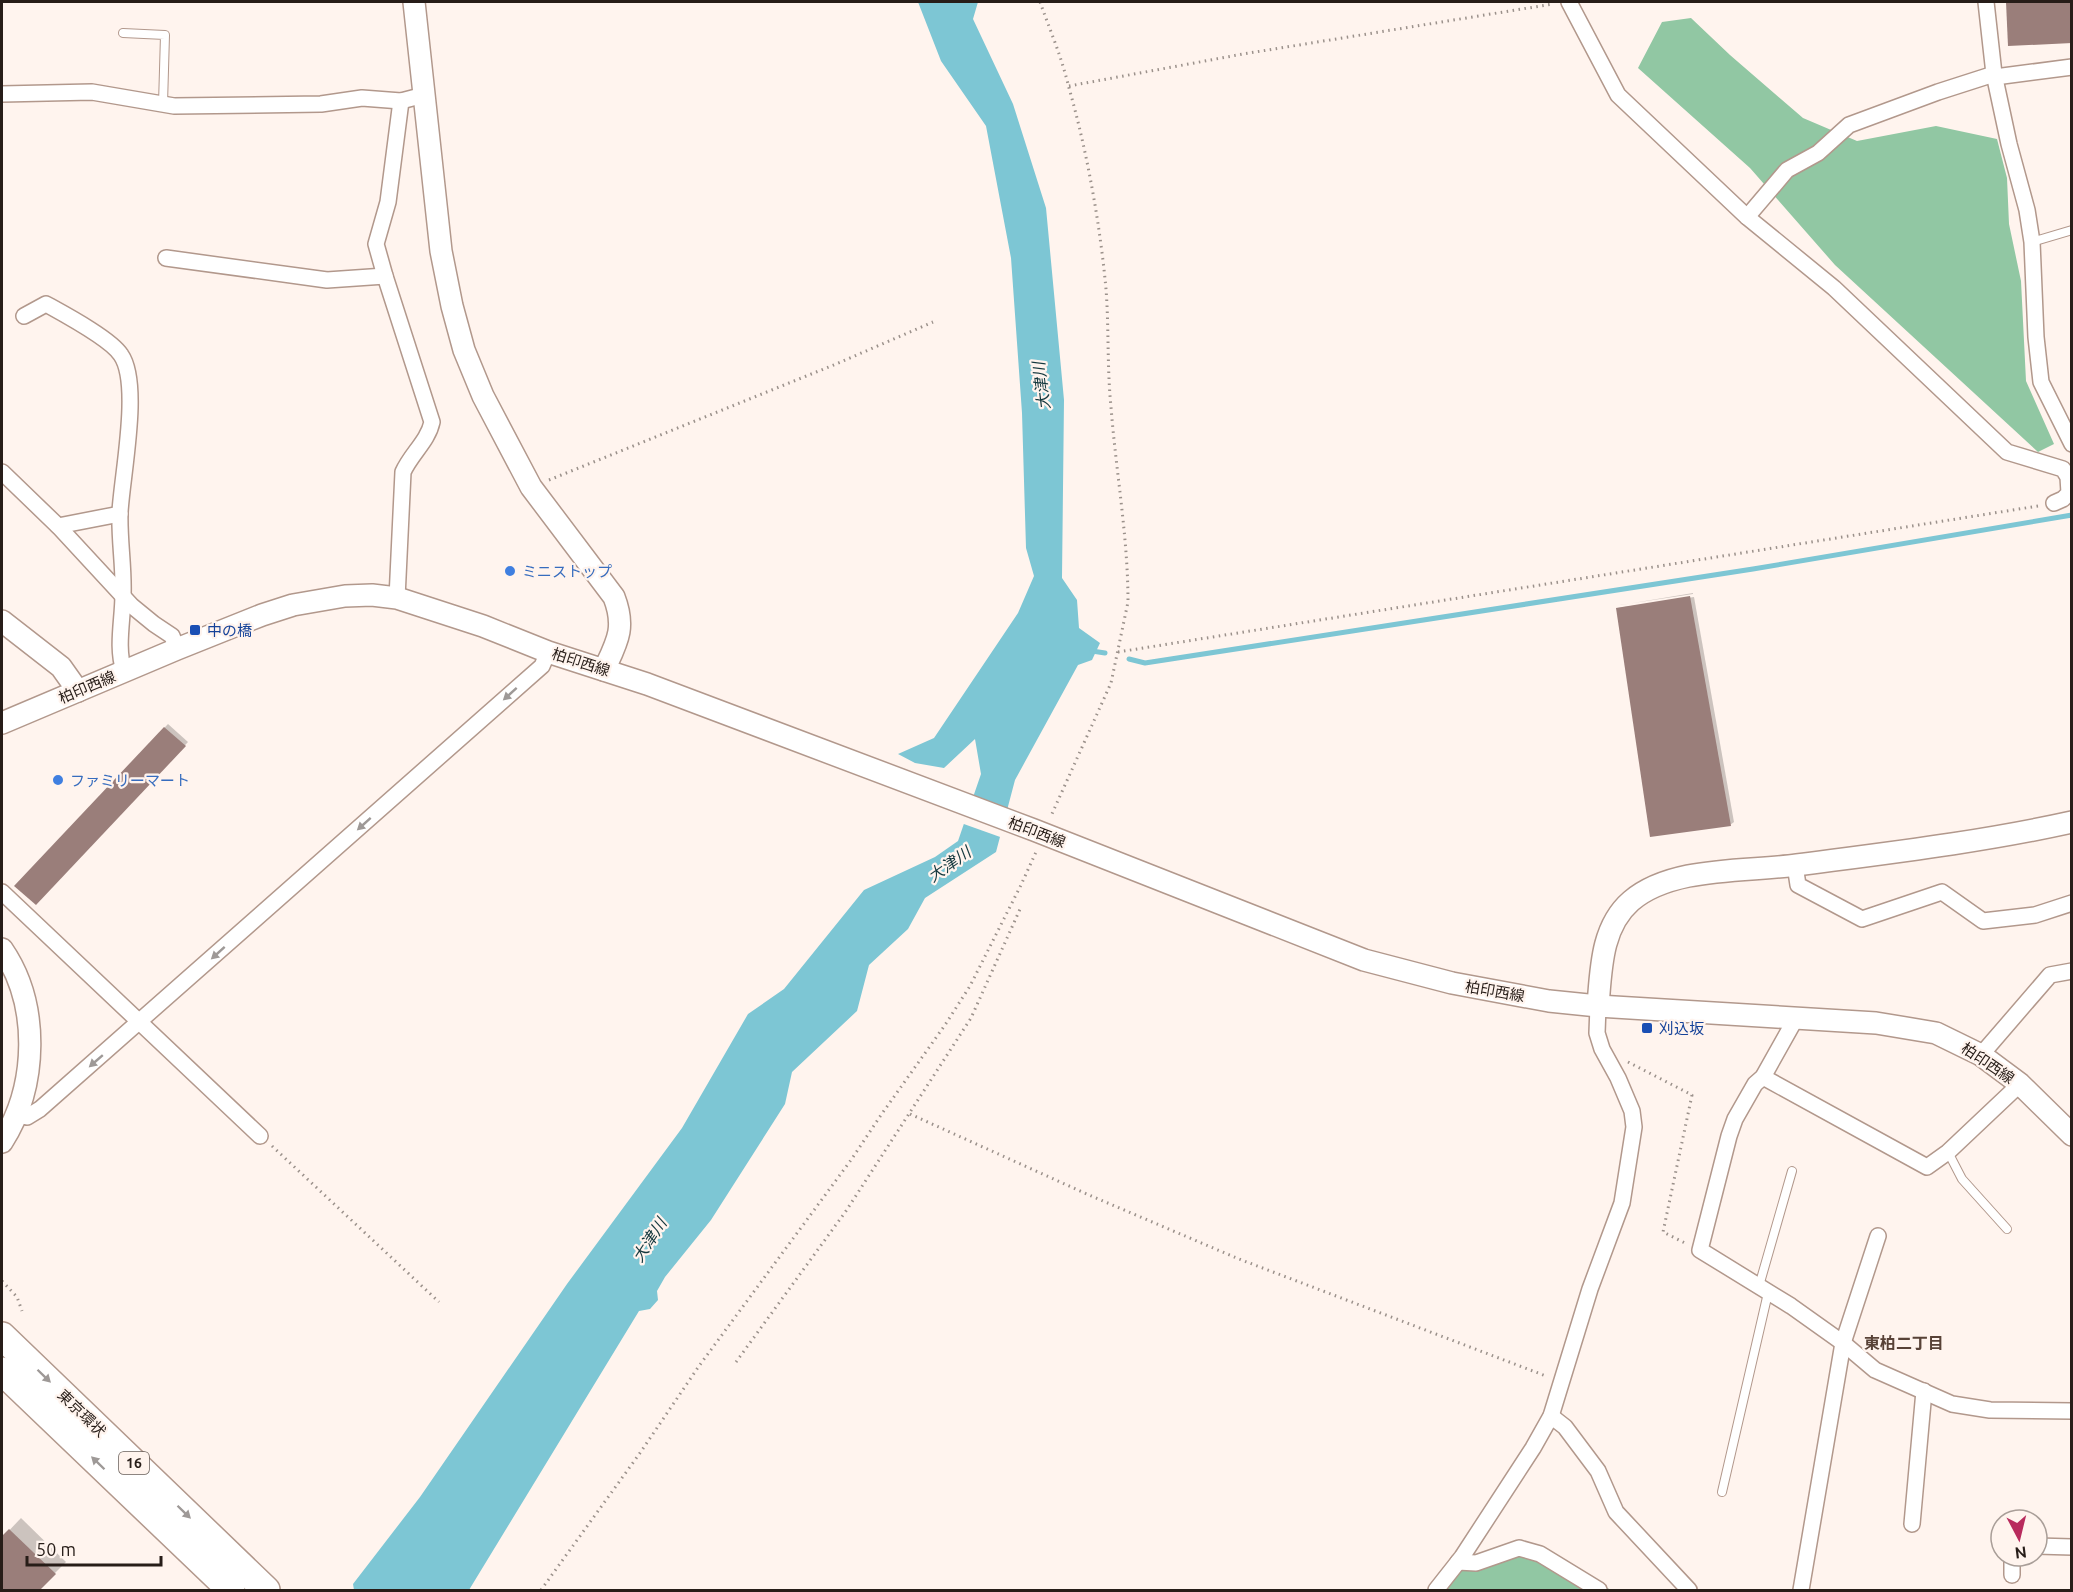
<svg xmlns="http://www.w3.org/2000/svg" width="2073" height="1592" font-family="Ubuntu,'Noto Sans JP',sans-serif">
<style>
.forest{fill:#91c7a3}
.water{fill:#7dc6d4}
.pier{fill:#fff4ee}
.shadow{fill:#0003}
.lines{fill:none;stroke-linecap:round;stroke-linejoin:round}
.stream{stroke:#7dc6d4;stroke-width:5}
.building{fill:#9a7e7a}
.lane-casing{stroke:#b2988c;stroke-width:10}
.street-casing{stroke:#b2988c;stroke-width:18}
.secondary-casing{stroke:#b2988c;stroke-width:24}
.highway-casing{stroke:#b2988c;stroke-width:30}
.path{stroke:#9b918b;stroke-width:3;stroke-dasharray:1.5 4.5;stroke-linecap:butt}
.lane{stroke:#fff;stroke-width:8}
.street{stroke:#fff;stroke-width:15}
.secondary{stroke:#fff;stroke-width:21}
.highway{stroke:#fff;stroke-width:27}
.oneway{fill:#9e9997}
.shop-dot{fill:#3f7fe0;stroke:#fff4ee;stroke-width:2}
.transit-dot{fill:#1a4fb4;stroke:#fff4ee;stroke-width:2}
.labels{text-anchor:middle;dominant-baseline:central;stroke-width:4.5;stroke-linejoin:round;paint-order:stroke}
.shield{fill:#fff4ee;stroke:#685e58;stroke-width:1.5}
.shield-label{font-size:14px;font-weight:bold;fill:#271d18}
.shop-label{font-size:15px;fill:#366cbe;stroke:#fff4ee;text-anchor:start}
.transit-label{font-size:15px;fill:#164399;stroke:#fff4ee;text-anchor:start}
.street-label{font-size:15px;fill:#271d18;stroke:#fff4ee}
.water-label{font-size:16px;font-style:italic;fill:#14383e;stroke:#fff4ee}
.neighbourhood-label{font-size:16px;font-weight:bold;fill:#584237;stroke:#fff4ee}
</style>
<rect width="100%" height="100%" fill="#fff4ee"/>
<g class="forest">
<path d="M1691 18 1730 55 1803 118 1857 141 1936 126 1997 139 2007 178 2009 224 2021 281 2026 381 2054 444 2038 452 1835 265 1750 168 1638 68 1662 22Z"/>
<path d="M1515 1556 1567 1565 1611 1590H1446L1462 1568Z"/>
</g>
<path class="water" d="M918 2H978L973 19 1013 104 1046 208 1064 400 1062 578 1077 600 1079 628 1100 643 1092 660 1078 665 1015 780 996 852 925 898 908 929 869 965 857 1011 792 1072 785 1104 711 1220 665 1277 657 1291 658 1300 650 1309 639 1311 469 1590H354L353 1584 420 1497 567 1284 682 1128 748 1014 784 989 864 890 935 857 958 841 981 774 975 739 944 768 915 763 898 754 934 738 1018 613 1034 576 1026 548 1022 413 1011 258 986 126 941 61Z"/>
<path class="pier" d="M971 796 1010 811 1003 838 961 823Z"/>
<g class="shadow">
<path d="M2008 2H2072V42L2009 44Z"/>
<path d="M1693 593V594L1620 605H1621Z"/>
<path d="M1694 597 1734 822 1730 825 1617 608Z"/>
<path d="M168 724 188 742 36 903 16 886Z"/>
<path d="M21 1518 66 1562 38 1590H7L2 1585V1538Z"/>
</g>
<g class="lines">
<g class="stream">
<path d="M1092 651 1105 653"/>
<path d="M1129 659 1145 663 1753 569 2072 515"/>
</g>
</g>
<g class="building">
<path d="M2006 2H2070L2072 43 2008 46Z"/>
<path d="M1690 596 1731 826 1650 837 1616 608Z"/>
<path d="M164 727 186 746 36 905 14 886Z"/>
<path d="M9 1529 56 1574 40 1590H2V1536Z"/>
</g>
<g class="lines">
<defs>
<g id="lane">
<path d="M123 33 165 35 163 104"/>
<path d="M2032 242 2072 230"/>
<path d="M1948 1152 1962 1179 2007 1229"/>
<path d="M1759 1286 1792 1171"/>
<path d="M1722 1492 1768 1293"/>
</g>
<g id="street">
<path d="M1569 2 1618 95 1747 217 1834 288 2007 452 2063 469 2068 477 2069 493 2063 499 2054 503"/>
<path d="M1986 2 1994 74 2009 144 2027 210 2032 242 2036 337 2041 382 2072 444"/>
<path d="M1995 77 2072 67"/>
<path d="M2 94 92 92 174 106 321 104 362 98 401 101 424 95"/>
<path d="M1747 217 1787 170 1818 153 1849 125 1938 92 1994 74"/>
<path d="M166 258 327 280 385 276"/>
<path d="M24 316 46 304C64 314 111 339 121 355 141 384 122 475 120 512 119 539 124 567 123 594 123 620 116 647 124 671"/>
<path d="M2 472 58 526 132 606 154 624 172 636 177 649"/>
<path d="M58 526 120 514"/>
<path d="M397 598 403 472C411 454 428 441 432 422L385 276 376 244 388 202 401 101"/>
<path d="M1795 865 1798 885 1862 919 1942 892 1983 921 2035 915 2072 903"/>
<path d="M2 892 260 1136"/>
<path d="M1796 1018 1763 1077 1755 1084 1735 1119 1729 1136 1700 1250 1791 1306 1843 1343 1878 1236"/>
<path d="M1981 1055 2050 975 2072 971"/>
<path d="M1763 1077 1927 1167 1948 1152 2020 1084"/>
<path d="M16 1113 27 1117 40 1109 542 666 548 652"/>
<path d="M1551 1416 1565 1427 1598 1471 1616 1512 1689 1590"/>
<path d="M1912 1524 1924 1391"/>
<path d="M2037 1546 2072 1547"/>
<path d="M1458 1562 1476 1563 1519 1548 1540 1554 1599 1590"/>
<path d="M2012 1575V1556"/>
<path d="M1436 1590 1462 1557 1533 1448 1551 1416 1590 1289 1622 1203 1634 1127 1632 1111 1618 1078 1602 1049 1597 1033 1598 1006"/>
<path d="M1801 1590 1843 1343 1875 1370 1952 1404 1990 1410 2072 1411"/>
</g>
<g id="secondary">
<path d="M414 2 441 251 452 306 464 350 483 396 531 487 614 597C626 628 617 642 604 670"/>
<path d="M2 621 61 667 78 691"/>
<path d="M2 723 177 649 262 615 293 605 345 596 372 595 397 598 483 626 548 652 647 684 1034 830 1364 960 1452 983 1549 1001 1598 1006 1876 1023 1936 1033 1981 1055 2020 1084 2072 1135"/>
<path d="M2 949C40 1004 38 1086 2 1142"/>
<path d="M1598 1006C1601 970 1601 927 1631 901 1672 866 1746 872 1797 865 1888 853 1982 842 2072 822"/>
</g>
<g id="highway">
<path d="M2 1336 266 1590"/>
<path d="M2 1371 231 1590"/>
</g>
</defs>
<use href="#lane" class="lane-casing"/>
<use href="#street" class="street-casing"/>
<use href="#secondary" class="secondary-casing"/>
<use href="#highway" class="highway-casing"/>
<g class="path">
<path d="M1040 2C1050 30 1062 58 1069 88 1087 151 1100 224 1106 289 1109 328 1107 368 1111 407 1116 472 1128 537 1128 602L1111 683 1051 816"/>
<path d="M1069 86 1243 54 1553 4"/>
<path d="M549 480 836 364 933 322"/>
<path d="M1118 652 2038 506"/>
<path d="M1628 1062 1692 1095 1663 1232 1685 1243"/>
<path d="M910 1114 1089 1195 1239 1259 1546 1376"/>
<path d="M272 1146 439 1302"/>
<path d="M2 1281 17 1297 22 1311"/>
<path d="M736 1362 846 1211 971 1018 1021 907"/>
<path d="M541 1590 640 1453 699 1366 851 1160 881 1115 945 1025 970 986 1021 885 1036 852"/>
</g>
<use href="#lane" class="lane"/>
<use href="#street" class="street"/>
<use href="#secondary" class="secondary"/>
<use href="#highway" class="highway"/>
</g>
<defs><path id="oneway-solid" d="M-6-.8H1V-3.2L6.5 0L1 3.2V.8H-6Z" transform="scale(1.5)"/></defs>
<g class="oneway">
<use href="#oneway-solid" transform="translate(510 694) rotate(138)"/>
<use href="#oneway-solid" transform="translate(364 824) rotate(138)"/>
<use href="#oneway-solid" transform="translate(218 953) rotate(138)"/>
<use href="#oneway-solid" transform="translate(96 1061) rotate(139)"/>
<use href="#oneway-solid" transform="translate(44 1376) rotate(44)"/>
<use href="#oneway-solid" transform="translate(98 1463) rotate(-136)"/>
<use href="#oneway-solid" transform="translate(184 1512) rotate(44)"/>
</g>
<g class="shop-dot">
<circle cx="510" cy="571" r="6"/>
<circle cx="58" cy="780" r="6"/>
</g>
<g class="transit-dot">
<rect x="189" y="624" width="12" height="12" rx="3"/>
<rect x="1641" y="1022" width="12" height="12" rx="3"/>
</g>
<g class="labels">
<rect class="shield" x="119" y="1452" width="30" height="22" rx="4.5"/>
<g class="shield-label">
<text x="134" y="1463">16</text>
</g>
<g class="shop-label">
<text x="522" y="571">ミニストップ</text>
<text x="70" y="780">ファミリーマート</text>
</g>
<g class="transit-label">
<text x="207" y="630">中の橋</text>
<text x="1659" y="1028">刈込坂</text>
</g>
<g class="street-label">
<text transform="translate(581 662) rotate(18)">柏印西線</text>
<text transform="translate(87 687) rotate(-23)">柏印西線</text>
<text transform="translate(1037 832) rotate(21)">柏印西線</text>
<text transform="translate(1495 991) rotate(10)">柏印西線</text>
<text transform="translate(1988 1063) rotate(34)">柏印西線</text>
<text transform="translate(82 1413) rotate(44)">東京環状</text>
</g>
<g class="water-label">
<text transform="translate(1041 386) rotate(-97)">大津川</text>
<text transform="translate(949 864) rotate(-35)">大津川</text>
<text transform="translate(649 1240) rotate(-57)">大津川</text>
</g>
<g class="neighbourhood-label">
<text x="1904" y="1343">東柏二丁目</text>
</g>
</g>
<rect width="2073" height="1592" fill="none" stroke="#271d18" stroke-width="6"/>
<g transform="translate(2019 1538) rotate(173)"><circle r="28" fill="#fff4ee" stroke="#a99e98" stroke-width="1.5"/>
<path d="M0-4.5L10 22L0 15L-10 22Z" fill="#b82b5d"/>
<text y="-9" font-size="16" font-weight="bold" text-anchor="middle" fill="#271d18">N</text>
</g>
<path d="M27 1556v9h134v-9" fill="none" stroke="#271d18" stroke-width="3"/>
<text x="36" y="1556" font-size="18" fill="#271d18" stroke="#fff4ee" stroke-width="4.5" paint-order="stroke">50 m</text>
</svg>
